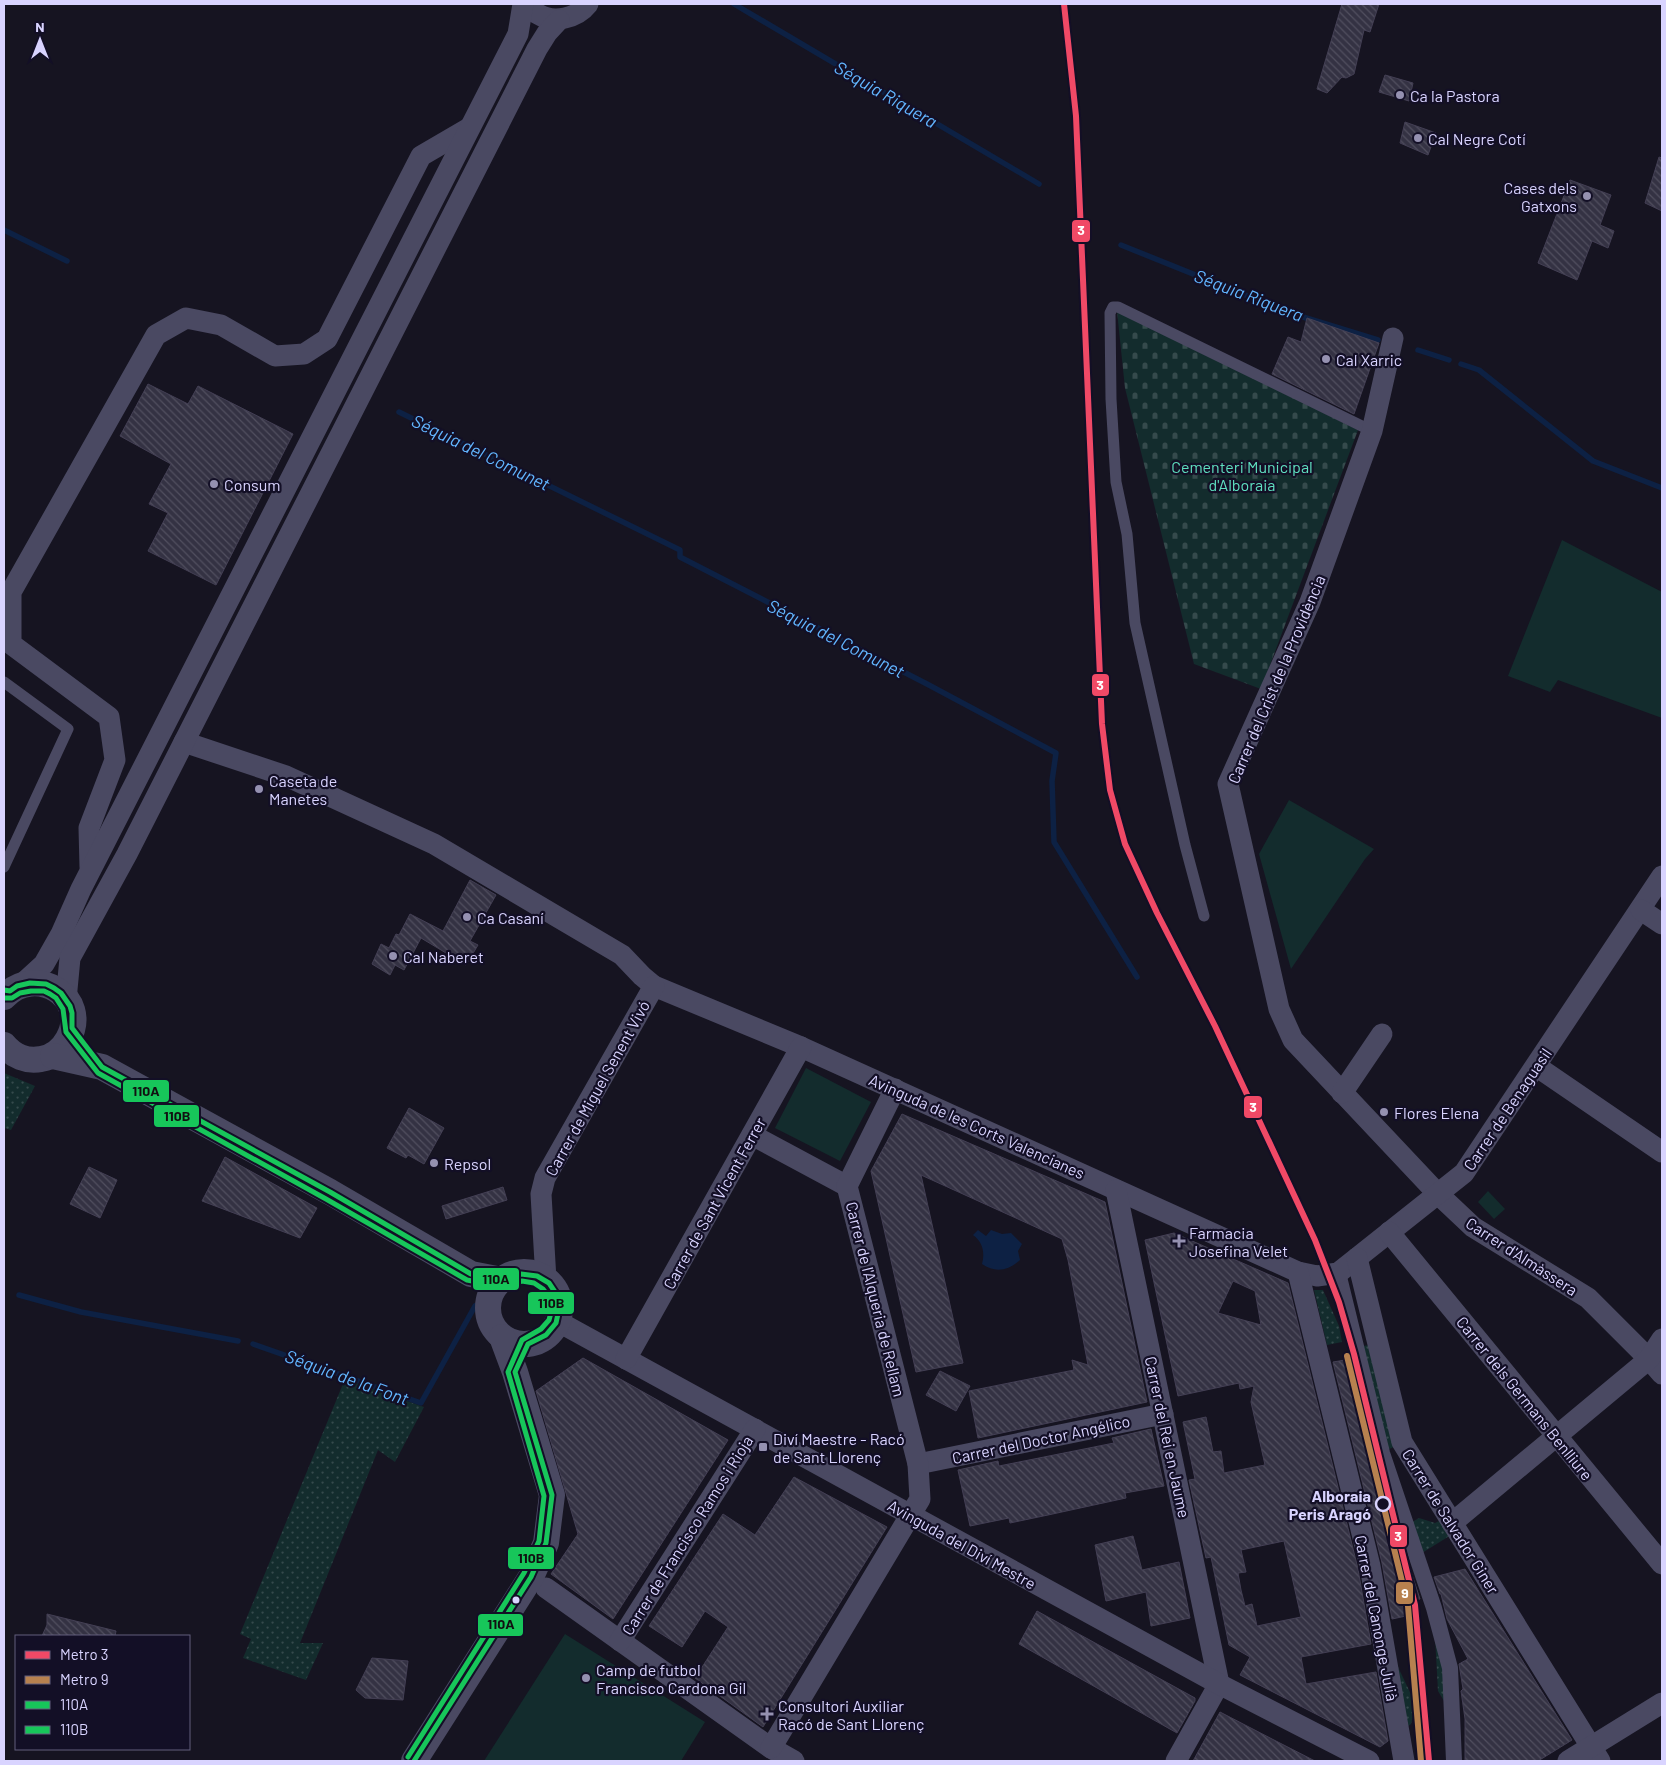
<svg xmlns="http://www.w3.org/2000/svg" width="1666" height="1765" font-family="Barlow,sans-serif">
<style>
.grass{fill:url(#grass-dots)}
.cemetery{fill:url(#cemetery-stones)}
.green{fill:#132c2d}
.water{fill:#0d2144}
.lines{fill:none;stroke-linecap:round;stroke-linejoin:round}
.stream{stroke:#0d2144;stroke-width:5.5}
.building{fill:url(#building-back-hatch);stroke:#433f54;fill-rule:evenodd}
.service{stroke:#4a4962;stroke-width:11}
.pedestrian{stroke:#4a4962;stroke-width:16}
.minor{stroke:#4a4962;stroke-width:21}
.tertiary{stroke:#4a4962;stroke-width:26}
.bus-1-casing{stroke:#130f26;stroke-width:9}
.bus-2-casing{stroke:#130f26;stroke-width:9}
.bus-1{stroke:#17c65a;stroke-width:5}
.bus-2{stroke:#17c65a;stroke-width:5}
.metro-1-casing{stroke:#130f26;stroke-width:10}
.metro-2-casing{stroke:#130f26;stroke-width:10}
.metro-1{stroke:#f04966;stroke-width:6}
.metro-2{stroke:#b7814f;stroke-width:6}
.poi-dot{fill:#9591b1;stroke:#130f26;stroke-width:2}
.stop-dot{fill:#130f26;stroke:#d9d4ff;stroke-width:2.5}
.bus-dot{fill:#d9d4ff;stroke:#130f26;stroke-width:2}
.labels{text-anchor:middle;dominant-baseline:central;stroke-width:4.5;stroke-linejoin:round;paint-order:stroke}
.poi-label{font-size:16px;fill:#d9d4ff;stroke:#130f26;text-anchor:start}
.park-label{font-size:16px;fill:#5fe0c0;stroke:#130f26}
.street-label{font-size:16px;fill:#d9d4ff;stroke:#130f26}
.stop-label{font-size:16px;font-weight:bold;fill:#d9d4ff;stroke:#130f26;text-anchor:end}
.water-label{font-size:18px;font-style:italic;fill:#62b6ff;stroke:#130f26}
.line-badge{stroke:#130f26;stroke-width:2}
.badge-label{font-size:14px;text-anchor:middle;font-weight:bold;fill:#fff}
.pale-badge-label{font-size:14px;text-anchor:middle;font-weight:bold;fill:#111}
</style>
<defs>
<pattern id="grass-dots" width="8" height="8" patternUnits="userSpaceOnUse" patternTransform="scale(1.25)"><rect width="8" height="8" fill="#132c2d"/><path d="M2 2h.1M6 6h.1" fill="none" stroke="#354a4c" stroke-width="1.8" stroke-linecap="round"/></pattern>
<pattern id="cemetery-stones" width="16" height="16" patternUnits="userSpaceOnUse" patternTransform="scale(1.25)"><rect width="16" height="16" fill="#132c2d"/><path d="M2 7V4a2 2 0 0 1 4 0v3zM10 15v-3a2 2 0 0 1 4 0v3z" fill="#354a4c"/></pattern>
<pattern id="building-back-hatch" width="6" height="6" patternUnits="userSpaceOnUse" patternTransform="scale(1.25)"><rect width="6" height="6" fill="#343243"/><path d="M-1 5l2 2M0 0l6 6M5-1l2 2" fill="none" stroke="#514f5f"/></pattern>
</defs>
<rect width="100%" height="100%" fill="#161421"/>
<g class="grass">
<path d="M4 1073 35 1086 11 1130 4 1128Z"/>
<path d="M1314 1290H1323L1339 1326 1342 1342 1327 1345Z"/>
<path d="M1371 1345 1396 1446 1387 1450 1362 1346Z"/>
<path d="M345 1379 424 1407 395 1462 378 1450 300 1643H323L306 1680 243 1658 251 1639 240 1634Z"/>
<path d="M1419 1518 1435 1523 1443 1519 1451 1535 1422 1553 1407 1525Z"/>
<path d="M1435 1637 1443 1653 1447 1706 1438 1691Z"/>
<path d="M1389 1648 1416 1705 1411 1724 1403 1730Z"/>
</g>
<path class="cemetery" d="M1117 311 1358 430 1261 689 1194 664 1125 388Z"/>
<g class="green">
<path d="M1562 540 1662 592V718L1558 680 1550 692 1508 676Z"/>
<path d="M1289 800 1374 849 1365 859 1291 969 1259 854Z"/>
<path d="M806 1068 871 1102 840 1161 775 1128Z"/>
<path d="M1488 1191 1505 1209 1494 1219 1478 1202Z"/>
<path d="M565 1634 705 1722 681 1761H484Z"/>
</g>
<path class="water" d="M978 1230 986 1236 991 1230 1002 1234 1011 1233 1022 1244 1018 1251 1020 1260C1008 1271 995 1273 982 1264 985 1253 983 1242 973 1235Z"/>
<g class="lines">
<g class="stream">
<path d="M734 4 1039 184"/>
<path d="M4 230 67 261"/>
<path d="M1121 245 1290 313 1378 340"/>
<path d="M1418 350 1449 360"/>
<path d="M1461 364 1479 370 1593 461 1662 488"/>
<path d="M399 412 680 550V557L927 684 1056 753 1052 781 1054 842 1137 977"/>
<path d="M19 1295 81 1312 238 1341"/>
<path d="M253 1344 421 1403 475 1306"/>
</g>
</g>
<g class="building">
<path d="M1342 4H1379L1370 32 1364 30 1354 74 1346 78 1342 77 1327 93 1317 89Z"/>
<path d="M1385 75 1413 83 1409 101 1379 92Z"/>
<path d="M1405 122 1436 133 1428 155 1400 143Z"/>
<path d="M1659 157 1662 158V211L1645 203Z"/>
<path d="M1570 180 1611 195 1600 225 1614 231 1608 248 1592 241 1577 280 1538 263Z"/>
<path d="M1307 318 1379 343 1354 414 1272 374 1288 337 1301 342Z"/>
<path d="M148 384 188 404 198 386 293 434 216 585 148 551 168 513 149 504 171 464 120 436Z"/>
<path d="M470 880 496 895 470 941 478 945 466 965 421 938 404 970 395 965 390 975 372 964 381 944 389 948 396 934 399 935 410 914 443 931Z"/>
<path d="M409 1108 444 1128 424 1164 408 1155 406 1158 387 1148Z"/>
<path d="M902 1114 1105 1202 1147 1402 978 1438 969 1391 1074 1370 1072 1360 1088 1365 1068 1260 1062 1239 921 1175 963 1363 916 1372 871 1171Z"/>
<path d="M225 1157 317 1208 300 1238 202 1201Z"/>
<path d="M89 1167 117 1180 100 1218 70 1204Z"/>
<path d="M503 1187 507 1200 446 1219 442 1206Z"/>
<path d="M1174 1233 1288 1283 1358 1569 1371 1644 1301 1657 1306 1684 1376 1672 1388 1741 1380 1747 1240 1675 1250 1657 1229 1645 1211 1557 1206 1558 1189 1480 1195 1479 1183 1422 1206 1417 1213 1452 1221 1451 1224 1473 1265 1465 1251 1402 1254 1386 1240 1389 1239 1383 1178 1396 1145 1240ZM1233 1281 1255 1291 1261 1325 1218 1313ZM1284 1541 1301 1617 1257 1626 1252 1604 1245 1606 1241 1590 1238 1573 1246 1572 1241 1550Z"/>
<path d="M583 1358 728 1440 613 1619 551 1574 578 1534 536 1391Z"/>
<path d="M1345 1360 1376 1495 1385 1493 1420 1599 1403 1603 1406 1616 1392 1619 1382 1563 1333 1362Z"/>
<path d="M940 1371 970 1386 956 1411 926 1395Z"/>
<path d="M1151 1429 1164 1486 1125 1493 1126 1498 1048 1515 1010 1523 1009 1518 970 1526 958 1470 998 1461 999 1466 1114 1443 1112 1438Z"/>
<path d="M794 1477 887 1527 763 1727 695 1678 728 1627 705 1611 682 1647 649 1626 723 1514 755 1535Z"/>
<path d="M1133 1536 1142 1570 1179 1562 1190 1618 1151 1626 1146 1592 1106 1601 1095 1545Z"/>
<path d="M1465 1569 1572 1740 1538 1761H1465V1719L1461 1691 1463 1689 1459 1664 1468 1659 1447 1619 1441 1594H1440L1434 1577Z"/>
<path d="M1037 1611 1195 1698V1701L1177 1733 1019 1644Z"/>
<path d="M47 1614 116 1631 115 1636H42L47 1625Z"/>
<path d="M372 1658 408 1661 403 1700 365 1698 356 1690Z"/>
<path d="M1220 1712 1274 1740 1315 1761H1193Z"/>
</g>
<g class="lines">
<g class="service">
<path d="M4 682 68 729 4 867"/>
<path d="M1204 916 1185 845 1135 623 1127 534 1116 482 1111 399 1110 313 1113 307H1118L1372 431"/>
</g>
<path class="pedestrian" d="M1338 1273 1382 1453 1434 1608 1450 1668 1454 1761"/>
<g class="minor">
<path d="M525 4C529 7 533 12 538 14 554 24 577 18 588 4"/>
<path d="M1393 338 1372 431 1310 602 1228 784 1279 1009 1293 1040 1438 1194 1473 1227 1588 1298 1649 1359 1662 1374"/>
<path d="M184 742 286 776 434 844 622 955 642 976 654 986 801 1047 1298 1272 1317 1276 1338 1273 1464 1173 1662 876"/>
<path d="M90 867 89 828 115 760 109 717 11 644V592L156 335 186 318 221 325 275 356 304 354 327 339 421 156 469 128"/>
<path d="M1641 910 1662 924"/>
<path d="M21 985 44 964 61 934 81 889 518 34 523 4"/>
<path d="M66 1000 70 958 127 854 537 49 547 33 559 20"/>
<path d="M1536 1066 1662 1152"/>
<path d="M1342 1093 1382 1034"/>
<path d="M752 1135 847 1186"/>
<path d="M1116 1190 1219 1684 1176 1761"/>
<path d="M1389 1232 1662 1564"/>
<path d="M1357 1258 1402 1442 1600 1761"/>
<path d="M1298 1272 1370 1566 1404 1761"/>
<path d="M546 1280 541 1194 545 1178 654 986"/>
<path d="M557 1321 1219 1684 1369 1761"/>
<path d="M626 1359 801 1047"/>
<path d="M918 1464 1163 1414"/>
<path d="M1452 1523 1649 1359 1662 1339"/>
<path d="M546 1588 771 1748 794 1761"/>
<path d="M620 1641 755 1429"/>
<path d="M771 1748 920 1499 918 1464 847 1186 895 1089"/>
<path d="M1568 1761 1662 1703"/>
</g>
<g class="tertiary">
<path d="M4 997C36 963 91 998 68 1039 62 1050 53 1057 41 1059 27 1062 13 1056 4 1045"/>
<path d="M53 1056 102 1067 330 1192 471 1274 502 1280"/>
<circle cx="524" cy="1308" r="36"/>
<path d="M414 1761 531 1577 546 1543 552 1495 515 1372 502 1337"/>
</g>
<defs>
<path id="bus-1" d="M4 990 10 991 17 986 30 983 46 984 54 988 61 993 70 1006 72 1013V1028L102 1067 330 1192 471 1274 502 1280 521 1274 537 1276 549 1283 557 1295 559 1309 556 1323 546 1335 528 1344 515 1372 552 1495 546 1543 531 1577 414 1761"/>
<path id="bus-2" d="M4 998H12L20 993 31 991H44L50 994 56 998 63 1009 66 1032 98 1073 326 1199 467 1280 502 1287 522 1281 534 1283 543 1289 550 1298 552 1309 549 1320 541 1329 522 1340 508 1372 544 1496 539 1541 524 1573 408 1757"/>
</defs>
<use href="#bus-1" class="bus-1-casing"/>
<use href="#bus-2" class="bus-2-casing"/>
<use href="#bus-1" class="bus-1"/>
<use href="#bus-2" class="bus-2"/>
<defs>
<path id="metro-1" d="M1064 4 1076 116 1102 724 1110 790 1125 844 1157 913 1215 1026 1315 1240 1339 1302 1354 1354 1415 1605 1429 1761"/>
<path id="metro-2" d="M1347 1356 1408 1606 1421 1761"/>
</defs>
<use href="#metro-1" class="metro-1-casing"/>
<use href="#metro-2" class="metro-2-casing"/>
<use href="#metro-1" class="metro-1"/>
<use href="#metro-2" class="metro-2"/>
</g>
<g class="poi-dot">
<circle cx="1400" cy="95" r="5"/>
<circle cx="1418" cy="138" r="5"/>
<circle cx="1587" cy="196" r="5"/>
<circle cx="1326" cy="359" r="5"/>
<circle cx="214" cy="484" r="5"/>
<circle cx="259" cy="789" r="5"/>
<circle cx="467" cy="917" r="5"/>
<circle cx="393" cy="956" r="5"/>
<circle cx="1384" cy="1112" r="5"/>
<circle cx="434" cy="1163" r="5"/>
<path d="M1176.5 1233.5h5v5h5v5h-5v5h-5v-5h-5v-5h5z"/>
<rect x="758" y="1442" width="10" height="10" rx="2.5"/>
<circle cx="586" cy="1678" r="5"/>
<path d="M764.5 1706.5h5v5h5v5h-5v5h-5v-5h-5v-5h5z"/>
</g>
<circle class="stop-dot" cx="1383" cy="1504" r="7"/>
<circle class="bus-dot" cx="516" cy="1600" r="4.5"/>
<g class="labels">
<g class="poi-label">
<text x="1410" y="95">Ca la Pastora</text>
<text x="1428" y="138">Cal Negre Cotí</text>
<text x="1577" y="187" text-anchor="end">Cases dels<tspan x="1577" dy="18">Gatxons</tspan></text>
<text x="1336" y="359">Cal Xarric</text>
<text x="224" y="484">Consum</text>
<text x="269" y="780">Caseta de<tspan x="269" dy="18">Manetes</tspan></text>
<text x="477" y="917">Ca Casaní</text>
<text x="403" y="956">Cal Naberet</text>
<text x="1394" y="1112">Flores Elena</text>
<text x="444" y="1163">Repsol</text>
<text x="1189" y="1232">Farmacia<tspan x="1189" dy="18">Josefina Velet</tspan></text>
<text x="773" y="1438">Diví Maestre - Racó<tspan x="773" dy="18">de Sant Llorenç</tspan></text>
<text x="596" y="1669">Camp de futbol<tspan x="596" dy="18">Francisco Cardona Gil</tspan></text>
<text x="778" y="1705">Consultori Auxiliar<tspan x="778" dy="18">Racó de Sant Llorenç</tspan></text>
</g>
<g class="park-label">
<text x="1242" y="466">Cementeri Municipal<tspan x="1242" dy="18">d'Alboraia</tspan></text>
</g>
<g class="street-label">
<text transform="translate(1276 679) rotate(-67)">Carrer del Crist de la Providència</text>
<text transform="translate(597 1088) rotate(-61)">Carrer de Miguel Senent Vivó</text>
<text transform="translate(1507 1109) rotate(-56)">Carrer de Benaguasil</text>
<text transform="translate(977 1126) rotate(24)">Avinguda de les Corts Valencianes</text>
<text transform="translate(714 1203) rotate(-61)">Carrer de Sant Vicent Ferrer</text>
<text transform="translate(1522 1256) rotate(33)">Carrer d'Almàssera</text>
<text transform="translate(876 1299) rotate(76)">Carrer de l'Alqueria de Rellam</text>
<text transform="translate(1525 1398) rotate(51)">Carrer dels Germans Benlliure</text>
<text transform="translate(1168 1437) rotate(78)">Carrer del Rei en Jaume</text>
<text transform="translate(1041 1439) rotate(-12)">Carrer del Doctor Angélico</text>
<text transform="translate(1451 1521) rotate(58)">Carrer de Salvador Giner</text>
<text transform="translate(687 1535) rotate(-58)">Carrer de Francisco Ramos i Rioja</text>
<text transform="translate(962 1544) rotate(29)">Avinguda del Diví Mestre</text>
<text transform="translate(1377 1618) rotate(79)">Carrer del Canonge Julià</text>
</g>
<g class="stop-label">
<text x="1371" y="1495">Alboraia<tspan x="1371" dy="18">Peris Aragó</tspan></text>
</g>
<g class="water-label">
<text transform="translate(886 94) rotate(30)">Séquia Riquera</text>
<text transform="translate(1249 295) rotate(21)">Séquia Riquera</text>
<text transform="translate(481 452) rotate(26)">Séquia del Comunet</text>
<text transform="translate(836 638) rotate(27)">Séquia del Comunet</text>
<text transform="translate(347 1377) rotate(20)">Séquia de la Font</text>
</g>
</g>
<g class="line-badge">
<rect x="1071" y="219" width="20" height="24" rx="5" fill="#f04966"/>
<rect x="1091" y="673" width="19" height="24" rx="5" fill="#f04966"/>
<rect x="122" y="1079" width="48" height="24" rx="5" fill="#17c65a"/>
<rect x="1243" y="1095" width="20" height="24" rx="5" fill="#f04966"/>
<rect x="153" y="1104" width="47" height="24" rx="5" fill="#17c65a"/>
<rect x="472" y="1267" width="48" height="24" rx="5" fill="#17c65a"/>
<rect x="527" y="1291" width="48" height="24" rx="5" fill="#17c65a"/>
<rect x="1389" y="1524" width="19" height="24" rx="5" fill="#f04966"/>
<rect x="507" y="1546" width="48" height="24" rx="5" fill="#17c65a"/>
<rect x="1395" y="1581" width="19" height="24" rx="5" fill="#b7814f"/>
<rect x="477" y="1613" width="47" height="24" rx="5" fill="#17c65a"/>
</g>
<g class="badge-label">
<text x="1081" y="235">3</text>
<text x="1100" y="690">3</text>
<text x="1253" y="1112">3</text>
<text x="1398" y="1541">3</text>
<text x="1405" y="1598">9</text>
</g>
<g class="pale-badge-label">
<text x="146" y="1096">110A</text>
<text x="177" y="1121">110B</text>
<text x="496" y="1284">110A</text>
<text x="551" y="1308">110B</text>
<text x="531" y="1563">110B</text>
<text x="501" y="1629">110A</text>
</g>
<rect width="1666" height="1765" fill="none" stroke="#d9d4ff" stroke-width="10"/>
<rect x="15" y="1635" width="175" height="115" fill="#130f26" stroke="#625e7d"/>
<rect x="25" y="1651" width="25" height="8" fill="#f04966" stroke="#625e7d"/>
<text x="60" y="1660" font-size="15" fill="#d9d4ff">Metro 3</text>
<rect x="25" y="1676" width="25" height="8" fill="#b7814f" stroke="#625e7d"/>
<text x="60" y="1685" font-size="15" fill="#d9d4ff">Metro 9</text>
<rect x="25" y="1701" width="25" height="8" fill="#17c65a" stroke="#625e7d"/>
<text x="60" y="1710" font-size="15" fill="#d9d4ff">110A</text>
<rect x="25" y="1726" width="25" height="8" fill="#17c65a" stroke="#625e7d"/>
<text x="60" y="1735" font-size="15" fill="#d9d4ff">110B</text>
<g transform="translate(40 40)" stroke="#130f26" stroke-width="4" paint-order="stroke">
<path d="M0-4L9 19L0 12L-9 19Z" fill="#d9d4ff"/>
<text y="-8" font-size="14" font-weight="bold" text-anchor="middle" fill="#d9d4ff">N</text>
</g>
</svg>
